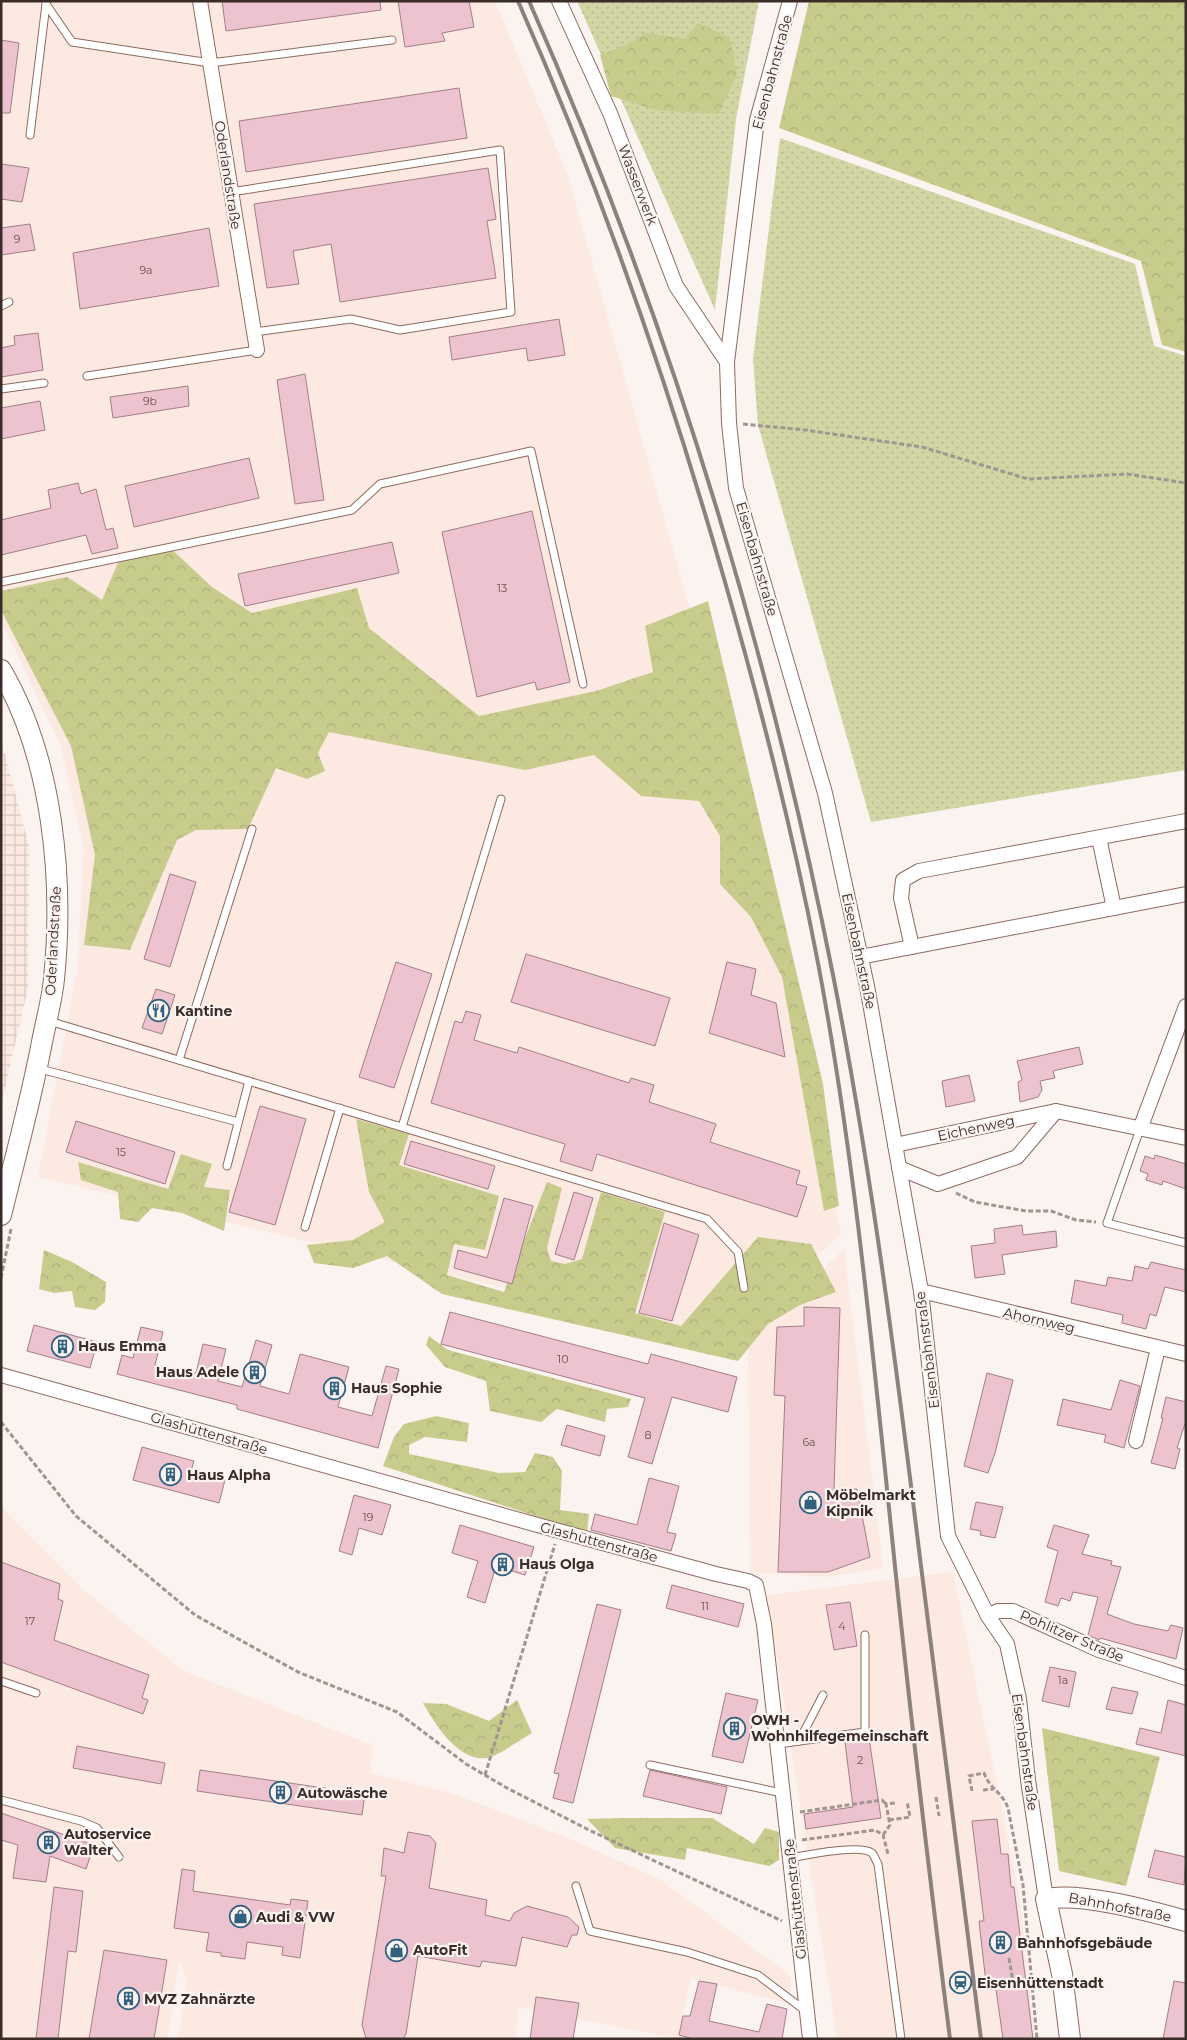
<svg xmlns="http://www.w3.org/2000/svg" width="1187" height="2040" font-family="Montserrat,sans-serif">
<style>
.built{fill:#fce9e2}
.industrial{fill:url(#industrial-grid)}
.grass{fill:url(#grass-dots)}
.forest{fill:url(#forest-crowns)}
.building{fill:#ecc3cf;stroke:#a37e89}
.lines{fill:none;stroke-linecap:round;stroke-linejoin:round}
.lane-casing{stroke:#8d6a5e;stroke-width:9}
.street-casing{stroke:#8d6a5e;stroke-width:16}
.secondary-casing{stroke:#8d6a5e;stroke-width:22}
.path{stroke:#a09591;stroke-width:3;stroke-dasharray:5 2.5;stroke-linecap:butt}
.lane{stroke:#fff;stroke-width:7}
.street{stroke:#fff;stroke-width:14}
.secondary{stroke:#fff;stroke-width:20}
.rail{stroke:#8d817d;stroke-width:4}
.labels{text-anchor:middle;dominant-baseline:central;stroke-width:4.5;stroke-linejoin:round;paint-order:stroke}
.number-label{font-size:11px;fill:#665250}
.street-label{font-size:14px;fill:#3a2c26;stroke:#fbf3f0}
.poi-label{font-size:14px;font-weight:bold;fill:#3a2c26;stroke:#fbf3f0;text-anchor:start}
</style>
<defs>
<pattern id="industrial-grid" width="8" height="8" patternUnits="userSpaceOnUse" patternTransform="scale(1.25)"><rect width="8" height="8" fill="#fce9e2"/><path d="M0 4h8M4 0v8" fill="none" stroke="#d9c8c2"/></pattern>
<pattern id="grass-dots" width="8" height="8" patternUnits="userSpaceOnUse" patternTransform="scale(1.25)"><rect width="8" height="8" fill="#d1d6a4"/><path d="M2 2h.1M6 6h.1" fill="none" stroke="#b4b88d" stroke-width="1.8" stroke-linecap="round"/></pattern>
<pattern id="forest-crowns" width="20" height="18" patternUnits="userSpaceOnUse" patternTransform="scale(1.25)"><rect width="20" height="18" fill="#c7cc8c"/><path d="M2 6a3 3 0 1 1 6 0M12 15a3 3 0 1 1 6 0" fill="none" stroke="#acaf79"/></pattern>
</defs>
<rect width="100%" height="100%" fill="#fbf3f0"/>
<g class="built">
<path d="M1 1H495L568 176 726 738 841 1234 722 1340 38 1177 77 970 84 848 60 744 1 621Z"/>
<path d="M844 1249 883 1568 827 1577 750 1572 748 1341Z"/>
<path d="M1 1508 6 1511 86 1592 184 1671 372 1745 371 1773 451 1793 566 1837 661 1880 791 1976 790 2004 691 1978 678 2039 517 2007 516 2039H178L187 1980 179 1960 168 2039H1Z"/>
<path d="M953 1572 1019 1892 1035 2039H837L767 1595Z"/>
</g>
<path class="industrial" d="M1 740 29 846 28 988 1 1105Z"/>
<g class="grass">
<path d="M577 1H759L736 119 715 310Z"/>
<path d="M780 138 1135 264 1154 346 1186 356V770L871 822 758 425 753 359Z"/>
</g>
<g class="forest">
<path d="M809 1H1186V352L1162 345 1141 261 779 128Z"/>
<path d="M698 23 730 38 737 74 719 114 656 110 611 96 600 55 626 45 646 33 685 39Z"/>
<path d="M167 545 212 587 252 613 357 588 369 628 479 716 596 691 653 672 645 626 708 601 823 1084 839 1206 824 1211 782 977 751 917 720 884V836L699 801 641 796 594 755 525 770 329 732 318 753 325 771 307 779 276 768 248 829 196 830 177 840 130 950 84 945 95 855 71 746 1 610V591L67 577 102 600 120 558Z"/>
<path d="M356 1119 409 1134 399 1165 499 1196 485 1250 454 1244 447 1275 504 1292 547 1182 562 1188 547 1248 551 1261 565 1264 582 1259 601 1192 665 1212 635 1313 681 1326 758 1237 811 1244 836 1292 800 1305 768 1324 738 1361 442 1294 387 1256 353 1268 314 1263 307 1245 353 1240 385 1222 369 1192Z"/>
<path d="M181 1154 212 1164 204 1187 230 1190 224 1231 182 1213 152 1208 138 1222 120 1219 118 1192 81 1180 78 1162 168 1189Z"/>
<path d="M44 1250 72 1262 106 1282 105 1302 95 1310 75 1307 72 1291 54 1293 39 1289Z"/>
<path d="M429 1336 448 1350 631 1399 628 1407 607 1409 605 1422 557 1409 541 1422 490 1411 486 1381 445 1367 426 1345Z"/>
<path d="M436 1416 469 1423 467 1442 425 1437 409 1445V1454L499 1473 525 1472 535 1453 553 1457 562 1471 560 1510 589 1514 587 1533 383 1466 394 1437 404 1424Z"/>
<path d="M517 1700 532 1733C521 1739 498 1756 487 1758 458 1762 435 1724 423 1703L446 1704 489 1721Z"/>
<path d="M1042 1728 1160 1757 1126 1886 1059 1871Z"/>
<path d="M623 1818H712L754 1844 765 1828 779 1832V1860L769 1866 687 1848 685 1860 615 1848 587 1819Z"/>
</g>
<g class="building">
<path d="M222 1H380L381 10 226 31Z"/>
<path d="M398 1H469L474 27 442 33 445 41 405 47Z"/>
<path d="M1 40 19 43 10 113H1Z"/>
<path d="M459 88 467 138 246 172 239 121Z"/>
<path d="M1 164 29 168 22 202 1 199Z"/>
<path d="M488 168 496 219 487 221 496 278 340 302 331 244 293 251 299 284 267 288 254 204Z"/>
<path d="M30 224 35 250 1 255V228Z"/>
<path d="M209 228 219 286 80 309 73 253Z"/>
<path d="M559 319 565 355 528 361 526 348 452 360 449 337Z"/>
<path d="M38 333 43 370 1 377V348L15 345 14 336Z"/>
<path d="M305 374 324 500 295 504 277 380Z"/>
<path d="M188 386 189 406 113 418 110 397Z"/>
<path d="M40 401 45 430 1 439V408Z"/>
<path d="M249 458 259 498 134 527 125 486Z"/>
<path d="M78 483 81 494 96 489 106 530 113 528 118 548 92 554 86 535 1 555V520L51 508 48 490Z"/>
<path d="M532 511 570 682 537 690 535 682 477 697 442 532Z"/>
<path d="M392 542 399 573 245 606 238 574Z"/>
<path d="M170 874 196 882 170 967 144 959Z"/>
<path d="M526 954 670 998 655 1046 511 1002Z"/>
<path d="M396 962 432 974 394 1088 359 1077Z"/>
<path d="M727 962 756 969 751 995 776 1003 785 1057 709 1033Z"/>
<path d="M156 989 175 995 162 1034 142 1028Z"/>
<path d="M466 1011 481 1015 474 1040 517 1053 519 1047 629 1083 631 1078 654 1085 649 1102 716 1124 710 1142 800 1171 796 1184 807 1187 797 1217 597 1154 592 1171 560 1161 565 1144 431 1103 455 1021 462 1023Z"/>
<path d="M1079 1047 1083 1064 1053 1071 1055 1078 1040 1081 1042 1090 1038 1097 1020 1102 1018 1082 1022 1080 1017 1061Z"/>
<path d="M969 1075 975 1101 946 1107 942 1081Z"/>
<path d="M260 1106 306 1119 275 1225 229 1212Z"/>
<path d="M76 1121 175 1152 165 1184 66 1152Z"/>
<path d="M411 1141 495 1166 488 1189 404 1164Z"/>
<path d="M1155 1155 1186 1164V1189L1163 1181 1162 1185 1146 1180 1148 1174 1140 1171 1145 1156 1154 1159Z"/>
<path d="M574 1192 593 1198 574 1260 555 1254Z"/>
<path d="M504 1198 533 1206 512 1284 454 1268 458 1250 487 1258Z"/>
<path d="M664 1223 699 1235 672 1321 639 1313Z"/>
<path d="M1022 1225 1023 1235 1056 1231 1057 1247 1002 1255 1005 1274 975 1278 971 1246 995 1243 994 1229Z"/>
<path d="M1151 1262 1186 1270V1292L1165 1287 1156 1316 1150 1314 1146 1329 1122 1323 1123 1315 1071 1303 1075 1280 1106 1286 1108 1277 1132 1281 1135 1266 1148 1269Z"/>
<path d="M804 1307 840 1308 834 1489H857L870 1557 828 1572H778L785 1396 774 1395 777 1327 804 1326Z"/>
<path d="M450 1312 648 1364 651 1354 737 1377 728 1412 672 1397 652 1464 628 1457 645 1398 441 1344Z"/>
<path d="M34 1325 97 1342 90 1368 27 1351Z"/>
<path d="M141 1327 163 1332 155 1365 196 1373 203 1344 226 1349 218 1381 242 1387 256 1340 272 1345 260 1386 289 1394 300 1354 349 1367 338 1407 372 1416 386 1366 399 1369 378 1448 237 1409V1405L117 1374 122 1355 133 1358Z"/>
<path d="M987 1373 1013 1380 995 1453 988 1473 964 1466Z"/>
<path d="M1120 1380 1140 1386 1124 1448 1104 1442 1106 1435 1057 1425 1063 1399 1111 1410Z"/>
<path d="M1166 1397 1186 1402V1421L1177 1448 1180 1449 1175 1469 1151 1463 1163 1418H1161Z"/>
<path d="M567 1425 605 1436 600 1456 561 1445Z"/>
<path d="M142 1447 194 1461 191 1471 225 1480 219 1503 133 1480Z"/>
<path d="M649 1478 679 1486 667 1532 676 1534 671 1551 591 1530 595 1514 637 1525Z"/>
<path d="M354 1495 391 1505 382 1535 359 1528 352 1555 339 1551Z"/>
<path d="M976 1502 1003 1507 995 1538 980 1535 981 1531 970 1529Z"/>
<path d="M460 1525 534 1547 525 1575 496 1566 485 1603 467 1597 478 1561 452 1553Z"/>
<path d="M1054 1525 1089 1535 1082 1554 1112 1561 1111 1565 1121 1567 1107 1614 1134 1624 1168 1631 1171 1625 1183 1628 1176 1659 1100 1638 1099 1640 1088 1635 1098 1597 1073 1592 1070 1601 1061 1598 1058 1606 1045 1602 1058 1551 1047 1547Z"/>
<path d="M1 1562 60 1584 58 1599 63 1601 54 1640 149 1675 142 1698 148 1700 143 1714 1 1662Z"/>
<path d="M672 1585 744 1604 738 1627 666 1608Z"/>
<path d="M850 1602 857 1646 834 1650 826 1605Z"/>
<path d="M597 1604 621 1610 573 1803 553 1798 559 1774 554 1773Z"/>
<path d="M1050 1667 1076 1672 1069 1707 1042 1701Z"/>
<path d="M1112 1687 1138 1692 1132 1714 1106 1709Z"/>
<path d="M726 1693 758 1700 743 1763 712 1756Z"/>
<path d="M1168 1700 1186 1705V1756L1136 1744 1140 1728 1161 1733Z"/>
<path d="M869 1738 881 1818 806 1829 804 1814 853 1807 845 1742Z"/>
<path d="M77 1746 165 1763 161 1784 73 1768Z"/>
<path d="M200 1770 365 1794 362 1815 197 1791Z"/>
<path d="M650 1770 727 1787 721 1814 643 1796Z"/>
<path d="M1 1813 94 1845 86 1869 50 1856 46 1882 13 1878 18 1845 1 1840Z"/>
<path d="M997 1819 1001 1854H1008L1011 1887H1014L1033 2039H1003L995 1982 986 1983 979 1921H984L972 1821Z"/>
<path d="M408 1832 430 1836 436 1843 429 1888 487 1900 485 1915 510 1921 514 1913 527 1906 568 1917 579 1927 577 1935H572L567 1947 522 1937 516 1966 482 1961 480 1967 418 1956 406 2034 403 2039 366 2038 362 2025 386 1876H381L384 1848 404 1853Z"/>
<path d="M1155 1850 1186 1857 1184 1885 1148 1877Z"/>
<path d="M182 1869 195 1871 193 1891 290 1905 291 1899 308 1901 300 1958 282 1955 283 1947 247 1942 245 1959 221 1956V1953L206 1951 209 1933 174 1928Z"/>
<path d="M54 1887 83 1891 76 1952 68 1951 58 2039H36Z"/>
<path d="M104 1950 167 1960 154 2039H89Z"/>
<path d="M699 1981 717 1984 709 2021 759 2032 767 2004 787 2009 782 2039H694L679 2035 683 2016H690Z"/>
<path d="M1174 1981 1186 1983V2039H1163Z"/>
<path d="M536 1997 579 2003 573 2039H530Z"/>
</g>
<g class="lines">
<defs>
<g id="lane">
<path d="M46 4 72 42 210 63 392 40"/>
<path d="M30 135 46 4"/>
<path d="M231 192 500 150 511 312 400 330 351 319 254 332"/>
<path d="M1 306 9 302"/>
<path d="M87 376 257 350"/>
<path d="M1 389 44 383"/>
<path d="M1 582 352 510 380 484 531 451 583 684"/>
<path d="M49 1021 707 1219 738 1252 744 1288"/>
<path d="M179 1060 252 829"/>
<path d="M37 1068 238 1122"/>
<path d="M402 1127 501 799"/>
<path d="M1140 1129 1107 1223 1186 1243"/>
<path d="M227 1166 249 1081"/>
<path d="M305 1227 340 1108"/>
<path d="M1 1681 36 1693"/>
<path d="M799 1741 823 1695"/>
<path d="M778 1744 865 1732V1635"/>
<path d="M650 1765 782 1793"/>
<path d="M1 1800 81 1821 97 1828 119 1857"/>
<path d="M791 1858C806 1855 860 1844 872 1853 874 1855 876 1861 878 1864L901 2039"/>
<path d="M576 1886 590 1931 687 1952 758 1975 807 2012"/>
</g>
<g id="street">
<path d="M200 1 257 350"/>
<path d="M559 1 610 113 676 286 727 362"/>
<path d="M790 1 757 120 727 362 729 423 736 488 825 793 867 986 921 1291 948 1536 988 1616 1007 1644 1019 1699 1028 1780 1046 1899"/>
<path d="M1099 838 1114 908"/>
<path d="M912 947 901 898 903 880 919 871 1186 821"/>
<path d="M860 957 1186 894"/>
<path d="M1140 1129 1186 1006"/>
<path d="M895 1145 1056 1111 1186 1138"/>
<path d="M899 1168 938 1184 1017 1157 1056 1111"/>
<path d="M921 1291 1186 1354"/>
<path d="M1 1375 559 1531 716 1574 748 1581 756 1585 764 1624 810 2039"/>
<path d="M1136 1441 1158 1348"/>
<path d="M988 1616 998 1611H1013L1099 1650 1186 1678"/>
</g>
<g id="secondary">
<path d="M1 670C53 758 64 879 54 979 52 1000 46 1021 42 1042 31 1100 15 1158 1 1215"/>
<path d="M1070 2039 1062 1974 1046 1899C1082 1892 1149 1911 1186 1921"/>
</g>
</defs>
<use href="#lane" class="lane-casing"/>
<use href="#street" class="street-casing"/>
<use href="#secondary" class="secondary-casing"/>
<g class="path">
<path d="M743 424 805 430 922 447 1028 479 1127 474 1186 483"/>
<path d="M956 1193 975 1202 1026 1211H1051L1076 1220 1096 1222"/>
<path d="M1 1278 11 1229"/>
<path d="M1 1422 76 1516 195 1615 298 1672 397 1712 466 1764 507 1788 589 1830 782 1921"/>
<path d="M485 1775 555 1544"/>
<path d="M983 1790 994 1789"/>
<path d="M972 1791 969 1776 984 1773C989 1788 1003 1793 1008 1808L1023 1885 1037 2039"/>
<path d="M936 1797 939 1816"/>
<path d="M800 1812 882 1800 886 1804"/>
<path d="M889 1820 910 1817 907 1801"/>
<path d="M883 1835 890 1825 886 1804 896 1803"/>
<path d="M802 1840 875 1830 883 1835 888 1854"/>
<path d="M1009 1958 1013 1982 1030 1980"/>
</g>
<use href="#lane" class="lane"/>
<use href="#street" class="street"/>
<use href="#secondary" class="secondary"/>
<g class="rail">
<path d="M518 1C600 187 667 380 723 575 760 703 793 832 818 963 854 1153 872 1346 892 1537 909 1705 929 1872 950 2039"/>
<path d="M529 1C666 312 767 642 833 975 871 1168 896 1363 920 1558 940 1718 961 1879 981 2039"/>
</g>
</g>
<defs>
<symbol id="restaurant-ring" viewBox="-11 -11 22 22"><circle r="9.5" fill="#fbf3f0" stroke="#31617f" stroke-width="1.5"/><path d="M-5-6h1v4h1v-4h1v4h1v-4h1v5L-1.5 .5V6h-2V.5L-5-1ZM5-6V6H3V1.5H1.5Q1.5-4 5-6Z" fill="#31617f"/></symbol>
<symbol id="building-ring" viewBox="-11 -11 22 22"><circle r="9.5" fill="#fbf3f0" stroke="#31617f" stroke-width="1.5"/><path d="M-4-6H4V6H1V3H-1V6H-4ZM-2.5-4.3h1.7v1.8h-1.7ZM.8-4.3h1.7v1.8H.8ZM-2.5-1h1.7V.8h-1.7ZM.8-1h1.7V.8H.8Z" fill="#31617f"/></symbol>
<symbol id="shop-ring" viewBox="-11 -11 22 22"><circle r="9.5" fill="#fbf3f0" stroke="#31617f" stroke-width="1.5"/><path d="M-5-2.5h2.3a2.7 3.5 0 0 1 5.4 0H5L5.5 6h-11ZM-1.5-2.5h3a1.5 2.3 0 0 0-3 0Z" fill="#31617f"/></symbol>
<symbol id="station-ring" viewBox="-11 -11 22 22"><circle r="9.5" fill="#fbf3f0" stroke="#31617f" stroke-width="1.5"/><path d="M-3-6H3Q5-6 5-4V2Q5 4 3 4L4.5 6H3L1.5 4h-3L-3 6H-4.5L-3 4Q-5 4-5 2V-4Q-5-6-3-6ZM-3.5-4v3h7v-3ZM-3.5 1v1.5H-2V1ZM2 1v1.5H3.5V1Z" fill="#31617f"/></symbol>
</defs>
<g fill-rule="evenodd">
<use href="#restaurant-ring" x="146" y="998" width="25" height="25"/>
<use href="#building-ring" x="50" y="1334" width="25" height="25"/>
<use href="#building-ring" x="242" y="1360" width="25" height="25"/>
<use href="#building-ring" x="322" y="1376" width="25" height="25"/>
<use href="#building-ring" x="158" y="1462" width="25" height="25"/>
<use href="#shop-ring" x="798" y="1490" width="25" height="25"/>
<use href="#building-ring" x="490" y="1552" width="25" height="25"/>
<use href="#building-ring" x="722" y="1716" width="25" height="25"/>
<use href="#building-ring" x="268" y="1780" width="25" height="25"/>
<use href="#building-ring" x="36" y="1830" width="25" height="25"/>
<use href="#shop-ring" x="228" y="1904" width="25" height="25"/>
<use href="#building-ring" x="988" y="1930" width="25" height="25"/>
<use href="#shop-ring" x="384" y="1938" width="25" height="25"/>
<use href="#station-ring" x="948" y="1970" width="25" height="25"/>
<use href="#building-ring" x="116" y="1986" width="25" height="25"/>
</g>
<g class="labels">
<g class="number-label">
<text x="17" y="239">9</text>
<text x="146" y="270">9a</text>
<text x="150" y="401">9b</text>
<text x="502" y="588">13</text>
<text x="121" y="1152">15</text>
<text x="563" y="1359">10</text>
<text x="648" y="1435">8</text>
<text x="809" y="1442">6a</text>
<text x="368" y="1517">19</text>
<text x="705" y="1606">11</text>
<text x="30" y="1621">17</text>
<text x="842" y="1626">4</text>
<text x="1063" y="1680">1a</text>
<text x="860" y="1760">2</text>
</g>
<g class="street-label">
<text transform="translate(772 72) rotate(-75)">Eisenbahnstraße</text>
<text transform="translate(228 175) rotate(81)">Oderlandstraße</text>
<text transform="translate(638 185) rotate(69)">Wasserwerk</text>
<text transform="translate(757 559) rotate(74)">Eisenbahnstraße</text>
<text transform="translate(53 941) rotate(-87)">Oderlandstraße</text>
<text transform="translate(859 951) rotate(78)">Eisenbahnstraße</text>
<text transform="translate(976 1128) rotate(-12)">Eichenweg</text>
<text transform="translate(1039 1320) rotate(13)">Ahornweg</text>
<text transform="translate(927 1350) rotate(-97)">Eisenbahnstraße</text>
<text transform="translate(209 1433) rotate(16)">Glashüttenstraße</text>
<text transform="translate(599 1542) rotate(15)">Glashüttenstraße</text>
<text transform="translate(1072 1636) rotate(23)">Pohlitzer Straße</text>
<text transform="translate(1025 1752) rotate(82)">Eisenbahnstraße</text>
<text transform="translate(795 1899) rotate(-96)">Glashüttenstraße</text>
<text transform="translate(1120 1907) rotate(11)">Bahnhofstraße</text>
</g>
<g class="poi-label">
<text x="175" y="1011">Kantine</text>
<text x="78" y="1346">Haus Emma</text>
<text x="239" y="1372" text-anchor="end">Haus Adele</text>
<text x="351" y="1388">Haus Sophie</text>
<text x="187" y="1475">Haus Alpha</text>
<text x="826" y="1495">Möbelmarkt<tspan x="826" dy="16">Kipnik</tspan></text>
<text x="519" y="1564">Haus Olga</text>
<text x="751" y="1720">OWH -<tspan x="751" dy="16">Wohnhilfegemeinschaft</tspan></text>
<text x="297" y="1793">Autowäsche</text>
<text x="64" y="1834">Autoservice<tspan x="64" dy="16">Walter</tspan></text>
<text x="256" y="1917">Audi &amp; VW</text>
<text x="1017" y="1943">Bahnhofsgebäude</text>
<text x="413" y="1950">AutoFit</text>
<text x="977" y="1983">Eisenhüttenstadt</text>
<text x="144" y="1999">MVZ Zahnärzte</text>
</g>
</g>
<rect width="1187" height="2040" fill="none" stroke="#3a2c26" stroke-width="5"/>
</svg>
